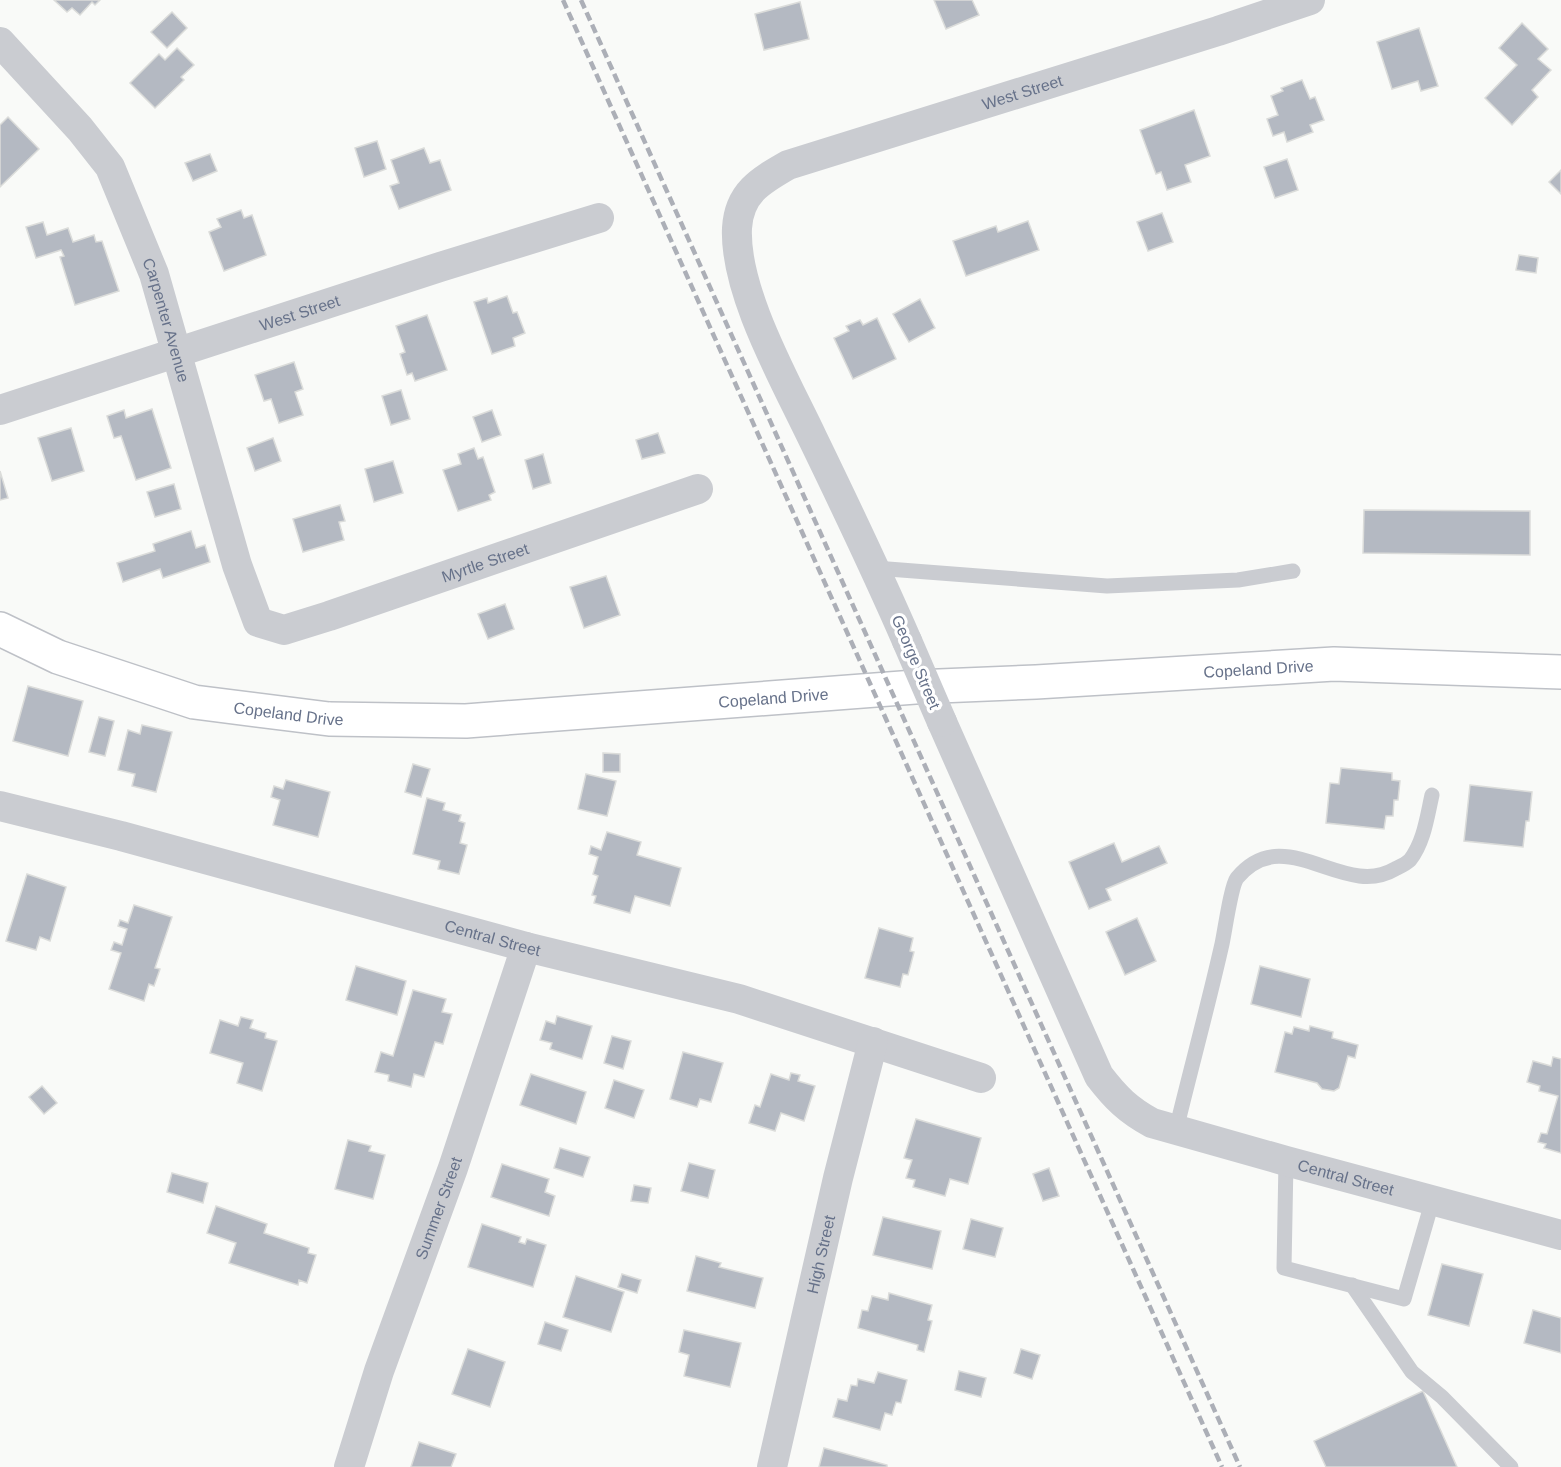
<svg xmlns="http://www.w3.org/2000/svg" width="1561" height="1467" font-family="Helvetica,sans-serif">
<style>
.building{fill:#b4b9c2;stroke:#dbdcda;stroke-width:1.5}
.lines{fill:none;stroke-linecap:round;stroke-linejoin:round}
.secondary-casing{stroke:#bec1c7;stroke-width:36}
.lane{stroke:#caccd1;stroke-width:15}
.street{stroke:#caccd1;stroke-width:30}
.secondary{stroke:#fff;stroke-width:33}
.rail{stroke:#acafb7;stroke-width:4.5;stroke-dasharray:9 4.5;stroke-linecap:butt}
.street-bridge{stroke:#caccd1;stroke-width:30}
.labels{text-anchor:middle;dominant-baseline:central;stroke-width:6;stroke-linejoin:round;paint-order:stroke}
.street-label{font-size:16px;fill:#67728a;stroke:#fff}
</style>
<rect width="100%" height="100%" fill="#f9faf8"/>
<g class="building">
<path d="M54 0H100L95 5 92 2 80 15 72 8 67 12Z"/>
<path d="M934 0H972L979 15 946 29Z"/>
<path d="M800 2 809 39 764 50 755 14Z"/>
<path d="M172 12 187 28 167 48 151 32Z"/>
<path d="M1522 23 1548 49 1538 59 1551 70 1532 90 1538 97 1512 125 1485 98 1517 65 1499 48Z"/>
<path d="M1419 28 1438 86 1421 91 1418 81 1392 89 1377 42Z"/>
<path d="M177 48 194 65 181 77 184 80 155 108 130 83 159 54 165 60Z"/>
<path d="M1302 80 1310 99 1315 97 1324 120 1310 125 1313 132 1287 142 1284 132 1273 136 1267 119 1278 115 1271 96 1283 91 1281 88Z"/>
<path d="M1194 110 1210 156 1185 165 1191 182 1167 190 1161 172 1156 174 1140 130Z"/>
<path d="M8 117 39 149 0 187V125Z"/>
<path d="M377 141 386 169 364 177 355 148Z"/>
<path d="M424 148 430 163 440 160 451 190 399 209 390 186 399 183 391 160Z"/>
<path d="M210 154 217 171 193 181 185 163Z"/>
<path d="M1287 159 1298 190 1275 198 1264 167Z"/>
<path d="M1561 170V194L1549 182Z"/>
<path d="M241 210 244 218 252 215 266 255 224 271 209 232 221 227 217 219Z"/>
<path d="M1162 213 1173 242 1148 251 1137 222Z"/>
<path d="M1028 221 1039 250 966 276 953 241 996 226 998 232Z"/>
<path d="M43 222 47 235 68 228 73 242 94 235 96 242 102 241 119 291 75 305 60 257 64 256 61 250 36 258 26 227Z"/>
<path d="M1519 255 1538 258 1536 273 1516 270Z"/>
<path d="M507 296 513 313 517 312 525 333 513 338 515 346 492 354 474 302 487 298 488 303Z"/>
<path d="M920 299 935 328 909 342 893 314Z"/>
<path d="M427 315 447 370 415 381 412 373 407 375 400 354 405 352 396 326Z"/>
<path d="M877 318 896 359 853 379 834 338 849 331 846 326 860 320 863 325Z"/>
<path d="M294 362 303 389 295 392 303 415 279 423 271 399 264 401 255 375Z"/>
<path d="M401 390 410 419 391 425 382 396Z"/>
<path d="M152 409 171 468 136 480 121 436 114 438 107 416 124 410 126 418Z"/>
<path d="M492 410 501 435 482 442 473 417Z"/>
<path d="M71 428 84 471 52 481 38 438Z"/>
<path d="M658 433 665 453 642 459 636 440Z"/>
<path d="M273 438 281 461 255 471 247 448Z"/>
<path d="M474 448 478 459 483 457 495 492 489 495 491 500 458 511 443 470 461 464 458 454Z"/>
<path d="M543 454 551 483 533 489 525 460Z"/>
<path d="M393 461 403 493 374 502 365 469Z"/>
<path d="M0 471 8 498 0 500Z"/>
<path d="M174 484 181 509 155 517 147 492Z"/>
<path d="M340 505 345 521 339 522 344 540 303 552 293 519Z"/>
<path d="M1364 510 1530 511V555L1363 553Z"/>
<path d="M191 531 196 548 205 545 210 562 163 578 160 569 123 582 117 563 155 551 153 544Z"/>
<path d="M606 576 620 615 584 628 570 587Z"/>
<path d="M505 604 514 629 488 639 478 614Z"/>
<path d="M28 686 83 701 68 756 13 741Z"/>
<path d="M99 717 114 721 105 756 89 752Z"/>
<path d="M142 725 172 732 156 792 132 786 135 774 118 770 128 730 140 734Z"/>
<path d="M603 753 620 754V772H603Z"/>
<path d="M413 764 430 769 421 797 405 792Z"/>
<path d="M1341 768 1392 773V780L1400 781 1398 800H1394L1393 816H1386L1384 829 1326 823 1330 783 1339 784Z"/>
<path d="M586 774 616 781 607 816 578 809Z"/>
<path d="M286 780 330 792 318 837 273 825 280 800 271 797 274 786 283 789Z"/>
<path d="M1470 785 1532 792 1529 821H1526L1523 847 1464 841Z"/>
<path d="M427 798 445 803 443 810 461 815 459 821 465 823 460 843 467 845 459 874 438 869 440 861 413 854Z"/>
<path d="M607 832 641 842 637 855 681 868 670 906 635 896 630 913 594 903 596 896 592 895 598 876 593 874 598 857 589 854 591 846 601 850Z"/>
<path d="M1114 843 1122 862 1159 846 1167 863 1106 889 1111 900 1089 909 1069 862Z"/>
<path d="M27 874 66 887 50 941 40 937 36 950 6 941Z"/>
<path d="M134 905 172 917 155 968 160 969 154 986 149 984 144 1001 109 989 121 953 111 950 114 942 122 945 127 929 118 926 120 920 128 923Z"/>
<path d="M1137 918 1156 961 1125 975 1106 932Z"/>
<path d="M879 928 913 938 910 951 914 952 908 975 903 974 900 987 865 978Z"/>
<path d="M356 966 406 981 397 1015 346 1000Z"/>
<path d="M1260 966 1310 979 1301 1017 1251 1004Z"/>
<path d="M413 990 446 999 442 1012 452 1014 443 1044 435 1042 424 1077 414 1074 411 1087 388 1081 389 1075 375 1072 381 1052 393 1056Z"/>
<path d="M557 1016 592 1026 582 1059 550 1049 552 1043 540 1040 546 1021 555 1024Z"/>
<path d="M241 1017 253 1020 250 1028 266 1033 265 1038 277 1041 262 1091 237 1083 243 1063 210 1053 220 1020 238 1026Z"/>
<path d="M1310 1026 1333 1032 1332 1038 1358 1045 1355 1058 1348 1056 1339 1088 1334 1091 1322 1089 1317 1083 1275 1072 1285 1032 1292 1034 1294 1027 1309 1031Z"/>
<path d="M612 1036 631 1041 623 1069 604 1063Z"/>
<path d="M683 1052 723 1063 711 1102 700 1099 697 1107 670 1099Z"/>
<path d="M1553 1057 1561 1059V1153L1544 1148 1546 1144 1538 1142 1541 1133 1547 1134 1558 1096 1539 1091 1540 1086 1527 1082 1533 1061 1551 1066Z"/>
<path d="M791 1073 800 1075 798 1081 815 1086 804 1121 781 1113 775 1131 749 1123 755 1105 760 1107 771 1074 789 1080Z"/>
<path d="M531 1074 586 1092 576 1124 520 1105Z"/>
<path d="M614 1080 644 1090 634 1118 605 1108Z"/>
<path d="M42 1086 57 1103 44 1114 29 1097Z"/>
<path d="M916 1119 981 1138 968 1184 950 1179 945 1196 913 1187 915 1180 906 1178 912 1160 904 1158Z"/>
<path d="M348 1140 371 1146 369 1151 385 1155 373 1199 335 1189Z"/>
<path d="M560 1148 590 1157 583 1177 554 1168Z"/>
<path d="M689 1163 715 1170 708 1198 681 1191Z"/>
<path d="M502 1164 549 1179 545 1192 555 1196 549 1216 491 1197Z"/>
<path d="M1049 1168 1059 1196 1043 1201 1033 1174Z"/>
<path d="M172 1173 208 1183 203 1203 167 1192Z"/>
<path d="M634 1185 651 1188 648 1203 631 1201Z"/>
<path d="M216 1206 267 1224 264 1233 309 1248 308 1253 316 1255 307 1283 299 1280 298 1285 229 1263 236 1243 207 1233Z"/>
<path d="M883 1217 941 1231 932 1269 873 1255Z"/>
<path d="M971 1219 1003 1228 995 1257 963 1249Z"/>
<path d="M482 1224 521 1237 519 1242 525 1244 527 1239 546 1245 533 1287 468 1267Z"/>
<path d="M696 1256 721 1263 719 1267 763 1278 755 1308 687 1291Z"/>
<path d="M1442 1264 1483 1274 1469 1326 1428 1315Z"/>
<path d="M622 1274 641 1280 637 1293 618 1287Z"/>
<path d="M576 1276 624 1292 611 1332 563 1317Z"/>
<path d="M889 1293 932 1305 928 1320 932 1321 924 1352 917 1350 918 1345 858 1328 862 1310 868 1311 872 1296 888 1300Z"/>
<path d="M1533 1310 1561 1318V1353L1524 1343Z"/>
<path d="M545 1322 568 1330 561 1351 538 1344Z"/>
<path d="M684 1330 741 1343 730 1387 684 1376 689 1355 679 1352Z"/>
<path d="M468 1349 505 1362 490 1407 452 1394Z"/>
<path d="M1021 1349 1040 1355 1032 1379 1014 1373Z"/>
<path d="M959 1371 986 1378 981 1397 955 1390Z"/>
<path d="M878 1372 907 1380 901 1403 896 1402 892 1415 885 1413 880 1430 833 1417 838 1399 847 1401 851 1385 857 1386 858 1379 874 1383Z"/>
<path d="M1423 1391 1457 1467H1326L1314 1441Z"/>
<path d="M419 1442 456 1454 451 1467H411Z"/>
<path d="M824 1448 887 1465V1467H819Z"/>
</g>
<g class="lines">
<defs>
<g id="secondary">
<path id="s8" d="M0 629 58 657 194 702 329 719 466 721 915 687 1036 682 1334 664 1561 672"/>
</g>
</defs>
<use href="#secondary" class="secondary-casing"/>
<g class="lane">
<path d="M875 568 1107 586 1238 580 1293 571"/>
<path d="M1176 1130C1191 1068 1208 1006 1222 944 1225 930 1231 886 1237 878 1285 820 1343 900 1395 869 1399 867 1406 864 1410 860 1424 842 1427 817 1432 795"/>
<path d="M1286 1161 1284 1268 1404 1299 1433 1199"/>
<path d="M1352 1285 1412 1372 1442 1397 1511 1467"/>
</g>
<g class="street">
<path id="s1" d="M0 42 80 129 110 167 154 274 237 565 258 622 284 630 329 616 698 489"/>
<path id="s2" d="M0 410 440 267 599 218"/>
<path id="s3" d="M907 641C877 572 845 505 812 437 785 380 734 291 737 228 739 193 760 181 788 165L1218 31 1310 0"/>
<path id="s4" d="M942 722 1099 1076C1116 1098 1128 1110 1152 1123L1286 1161 1561 1235"/>
<path id="s5" d="M0 806 121 836 526 947 739 999 981 1078"/>
<path id="s6" d="M349 1467 379 1371 453 1168 526 947"/>
<path id="s7" d="M772 1467 838 1178 873 1042"/>
</g>
<use href="#secondary" class="secondary"/>
<g class="rail">
<path d="M563 0 1222 1467"/>
<path d="M581 0 1240 1467"/>
</g>
<path class="street-bridge" d="M907 641 942 722"/>
</g>
<g class="labels">
<g class="street-label">
<text stroke="none"><textPath href="#s3" startOffset="780">West Street</textPath></text>
<text stroke="none"><textPath href="#s2" startOffset="315">West Street</textPath></text>
<text stroke="none"><textPath href="#s1" startOffset="330">Carpenter Avenue</textPath></text>
<text stroke="none"><textPath href="#s1" startOffset="885">Myrtle Street</textPath></text>
<text transform="translate(916 662) rotate(67)">George Street</text>
<text stroke="none"><textPath href="#s8" startOffset="1275">Copeland Drive</textPath></text>
<text stroke="none"><textPath href="#s8" startOffset="789">Copeland Drive</textPath></text>
<text stroke="none"><textPath href="#s8" startOffset="303">Copeland Drive</textPath></text>
<text stroke="none"><textPath href="#s5" startOffset="510">Central Street</textPath></text>
<text stroke="none"><textPath href="#s4" startOffset="660">Central Street</textPath></text>
<text stroke="none"><textPath href="#s6" startOffset="274">Summer Street</textPath></text>
<text stroke="none"><textPath href="#s7" startOffset="218">High Street</textPath></text>
</g>
</g>
</svg>
